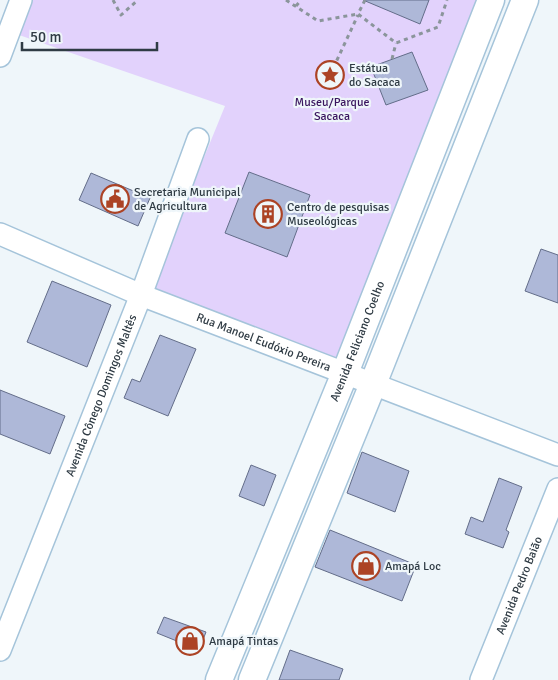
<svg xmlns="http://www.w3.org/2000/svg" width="558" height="680" font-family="Signika,sans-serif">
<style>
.green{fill:#e2d2fc}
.building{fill:#aeb8d8;stroke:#636d89}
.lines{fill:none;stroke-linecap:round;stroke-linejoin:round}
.minor-casing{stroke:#a5c4da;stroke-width:24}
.tertiary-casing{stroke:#a5c4da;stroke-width:29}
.path{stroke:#8b959b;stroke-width:3;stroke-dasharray:4 4;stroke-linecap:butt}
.minor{stroke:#fff;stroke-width:21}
.tertiary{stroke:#fff;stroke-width:26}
.labels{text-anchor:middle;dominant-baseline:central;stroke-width:4.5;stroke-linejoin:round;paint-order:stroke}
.poi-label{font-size:12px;fill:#2f3b44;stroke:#eff6fa;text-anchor:start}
.park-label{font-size:12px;fill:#3a165f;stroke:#eff6fa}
.street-label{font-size:12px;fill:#2f3b44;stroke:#eff6fa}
</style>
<rect width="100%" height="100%" fill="#eff6fa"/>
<path class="green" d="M31 0H490L344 366 150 290 225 106 19 35Z"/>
<g class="building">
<path d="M363 0H429L420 24Z"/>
<path d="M412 52 428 90 386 105 371 67Z"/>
<path d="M249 172 310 195 287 257 225 233Z"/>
<path d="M91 173 150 198 138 226 79 200Z"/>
<path d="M541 249 558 255V303L525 291Z"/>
<path d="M52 281 111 305 87 367 27 342Z"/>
<path d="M160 335 196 349 168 416 124 398 132 379 140 382Z"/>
<path d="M0 390 65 416 50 454 0 434Z"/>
<path d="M362 452 409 471 395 512 347 493Z"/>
<path d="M251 465 276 475 264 506 239 496Z"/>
<path d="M499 478 522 487 506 530 509 532 503 548 465 534 471 517 483 522Z"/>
<path d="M330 530 416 565 402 601 315 567Z"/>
<path d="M164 617 206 632 199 650 157 633Z"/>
<path d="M290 650 343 669 339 680H279Z"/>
</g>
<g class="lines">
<defs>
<g id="minor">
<path d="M0 56 21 0"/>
<path id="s1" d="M0 234 141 295 558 455"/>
<path id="s2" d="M0 650 141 295 198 139"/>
<path id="s3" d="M481 680 558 489"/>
</g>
<g id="tertiary">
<path id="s4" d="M219 680 345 373 491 0"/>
<path d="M252 680 373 384 525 0"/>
</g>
</defs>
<use href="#minor" class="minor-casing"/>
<use href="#tertiary" class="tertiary-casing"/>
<g class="path">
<path d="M113 0 121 15 138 0"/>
<path d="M286 0 318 21 358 14"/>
<path d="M365 0 358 14 396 43 438 27 447 0"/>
<path d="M296 6 301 0"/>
<path d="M392 59 396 43"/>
<path d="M330 75 358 15"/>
</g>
<use href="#minor" class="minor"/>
<use href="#tertiary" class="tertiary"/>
</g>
<defs>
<symbol id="sight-ring" viewBox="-11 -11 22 22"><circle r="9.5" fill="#eff6fa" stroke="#ac4325" stroke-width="1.5"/><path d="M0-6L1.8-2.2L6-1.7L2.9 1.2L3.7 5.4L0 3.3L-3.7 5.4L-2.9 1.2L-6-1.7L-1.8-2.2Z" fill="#ac4325"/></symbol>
<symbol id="civic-ring" viewBox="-11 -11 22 22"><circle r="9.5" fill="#eff6fa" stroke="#ac4325" stroke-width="1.5"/><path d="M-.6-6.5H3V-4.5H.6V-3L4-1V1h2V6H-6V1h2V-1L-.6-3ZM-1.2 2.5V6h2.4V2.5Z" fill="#ac4325"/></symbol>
<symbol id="building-ring" viewBox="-11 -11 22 22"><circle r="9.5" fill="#eff6fa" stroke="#ac4325" stroke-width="1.5"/><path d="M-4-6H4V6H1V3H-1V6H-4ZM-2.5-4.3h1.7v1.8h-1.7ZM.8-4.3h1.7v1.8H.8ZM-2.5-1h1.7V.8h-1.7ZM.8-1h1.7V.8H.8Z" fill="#ac4325"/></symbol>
<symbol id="shop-ring" viewBox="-11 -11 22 22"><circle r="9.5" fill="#eff6fa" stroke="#ac4325" stroke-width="1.5"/><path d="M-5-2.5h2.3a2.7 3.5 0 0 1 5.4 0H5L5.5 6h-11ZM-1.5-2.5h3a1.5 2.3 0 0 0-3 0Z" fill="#ac4325"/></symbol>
</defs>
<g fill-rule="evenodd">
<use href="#sight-ring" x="314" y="59" width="32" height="32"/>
<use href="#civic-ring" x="99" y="183" width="32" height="32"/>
<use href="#building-ring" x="252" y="198" width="32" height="32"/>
<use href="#shop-ring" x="350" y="550" width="32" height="32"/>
<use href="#shop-ring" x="174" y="625" width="32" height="32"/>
</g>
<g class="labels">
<g class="poi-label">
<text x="349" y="68">Estátua<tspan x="349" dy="14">do Sacaca</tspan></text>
<text x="134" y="192">Secretaria Municipal<tspan x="134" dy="14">de Agricultura</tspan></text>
<text x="287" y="207">Centro de pesquisas<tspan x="287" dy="14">Museológicas</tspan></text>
<text x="385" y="566">Amapá Loc</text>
<text x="209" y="641">Amapá Tintas</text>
</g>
<g class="park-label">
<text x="332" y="102">Museu/Parque<tspan x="332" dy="14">Sacaca</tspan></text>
</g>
<g class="street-label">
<text stroke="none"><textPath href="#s4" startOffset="366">Avenida Feliciano Coelho</textPath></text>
<text stroke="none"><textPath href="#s1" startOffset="285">Rua Manoel Eudóxio Pereira</textPath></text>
<text stroke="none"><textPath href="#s2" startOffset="274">Avenida Cônego Domingos Maltês</textPath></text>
<text stroke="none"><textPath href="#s3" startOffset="102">Avenida Pedro Baião</textPath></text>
</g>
</g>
<path d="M22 42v8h135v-8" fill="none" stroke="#2f3b44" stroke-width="2.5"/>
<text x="30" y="42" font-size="15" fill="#2f3b44" stroke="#eff6fa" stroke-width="4" paint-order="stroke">50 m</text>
</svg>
